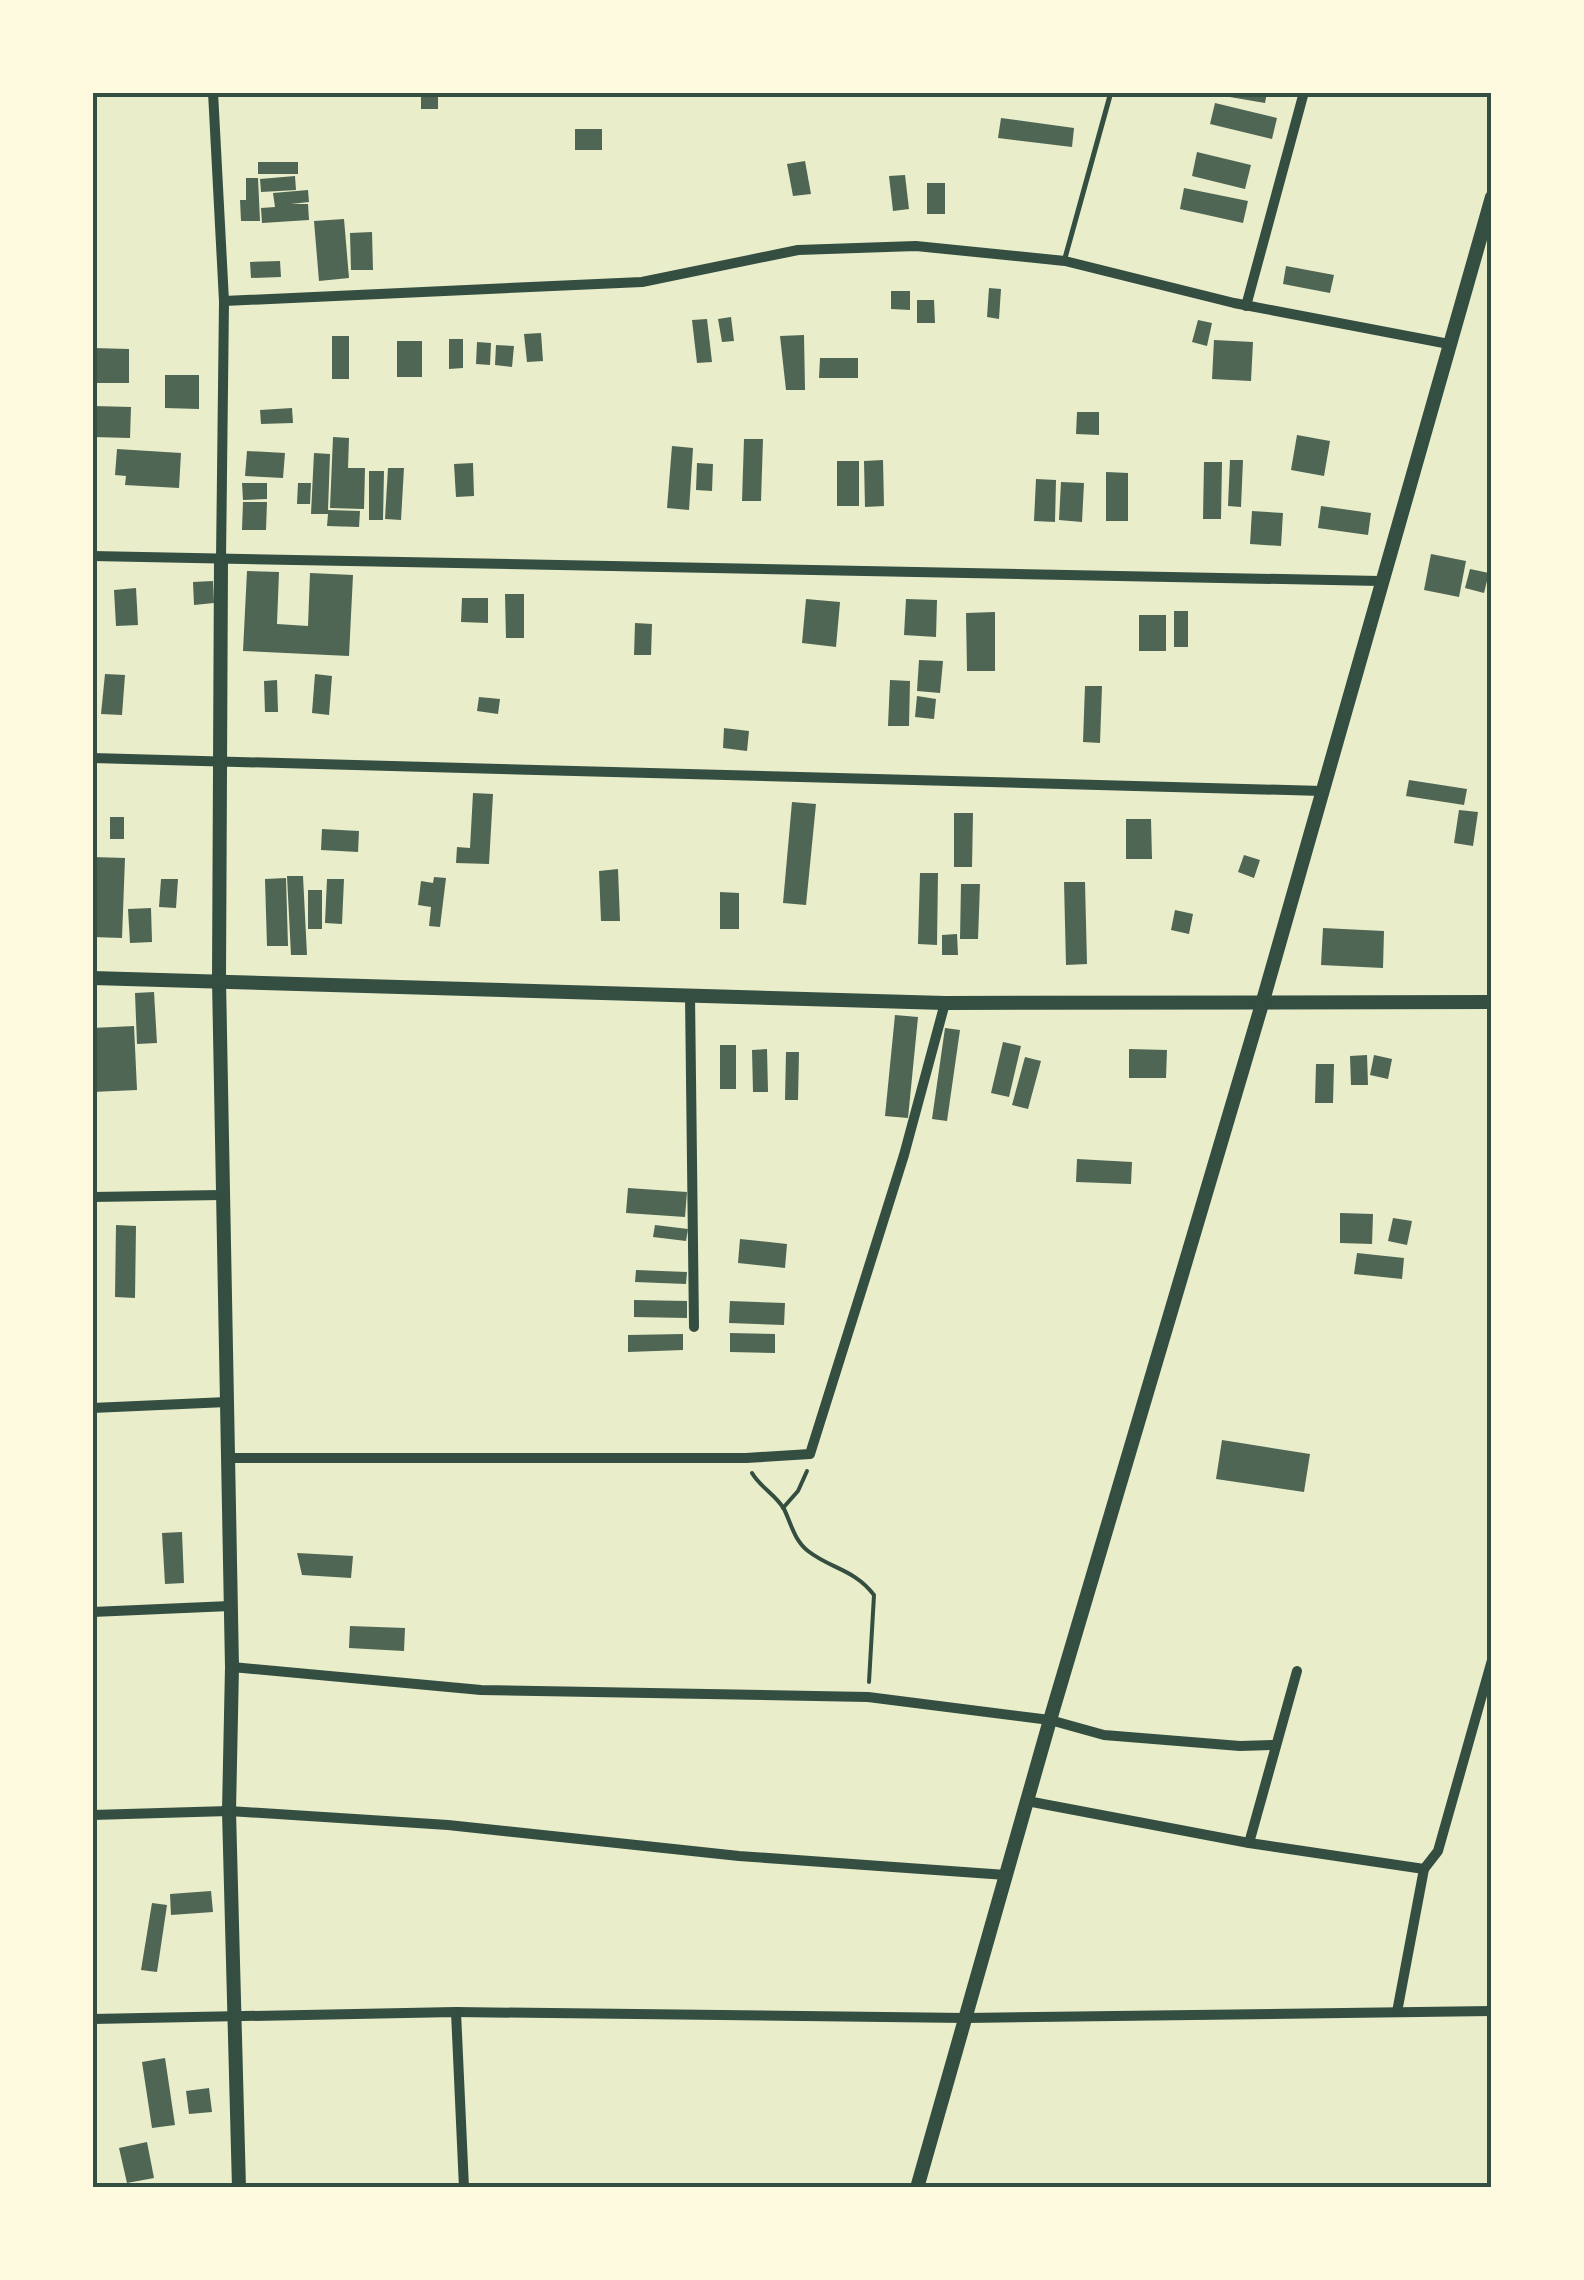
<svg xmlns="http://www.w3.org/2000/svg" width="1584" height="2280" font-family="Karla,sans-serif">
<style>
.building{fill:#4f6655}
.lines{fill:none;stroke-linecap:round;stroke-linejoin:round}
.path{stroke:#344e41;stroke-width:4}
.service{stroke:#344e41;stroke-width:5}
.minor{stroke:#344e41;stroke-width:10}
.tertiary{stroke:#344e41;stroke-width:14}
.neatline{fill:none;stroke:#344e41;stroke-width:4}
</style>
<rect width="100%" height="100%" fill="#e9edc9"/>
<g class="building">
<rect x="421" y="92" width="17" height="17"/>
<path d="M1224 92H1267L1265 103 1224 96Z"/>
<path d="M1215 103 1277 118 1272 139 1210 124Z"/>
<path d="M1001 118 1074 128 1072 147 998 138Z"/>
<rect x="575" y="129" width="27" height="21"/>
<path d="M1197 152 1251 165 1245 189 1192 176Z"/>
<path d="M805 161 811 194 793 196 787 164Z"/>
<rect x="258" y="162" width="40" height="12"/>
<path d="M905 175 909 209 893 211 889 176Z"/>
<path d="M295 176 296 190 261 192 260 179Z"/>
<path d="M246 178H258L260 221H241L240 200H246Z"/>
<rect x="927" y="183" width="18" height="31"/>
<path d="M1184 188 1248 201 1243 223 1180 209Z"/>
<path d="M308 190 309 202 291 204H308L309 220 262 223 261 208 275 207 273 193Z"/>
<path d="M344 219 349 278 319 281 314 221Z"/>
<path d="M372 232 373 270H351L350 233Z"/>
<path d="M280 261 281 277 251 278 250 262Z"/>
<path d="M1286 266 1334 275 1330 293 1283 284Z"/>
<path d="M989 288 1001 289 999 319 987 317Z"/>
<path d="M891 291H910V310L891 309Z"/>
<path d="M917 300H934L935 323H917Z"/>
<path d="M731 317 734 341 722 342 718 319Z"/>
<path d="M707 319 712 362 697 363 692 320Z"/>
<path d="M1198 320 1212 323 1207 346 1192 342Z"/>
<path d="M541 333 543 361 527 362 524 334Z"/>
<path d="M804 335 805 390H786L780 336Z"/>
<rect x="332" y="336" width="17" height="43"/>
<path d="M449 339H463V368L449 369Z"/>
<path d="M1214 340 1253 342 1251 381 1212 379Z"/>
<rect x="397" y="341" width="25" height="36"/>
<path d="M477 342 491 343 490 365 476 364Z"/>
<path d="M496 345 514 346 512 367 495 365Z"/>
<path d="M93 348 129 349V383H92Z"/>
<path d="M820 358H858V378H819Z"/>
<path d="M165 375H199V409L165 408Z"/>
<path d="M94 406 131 407 130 438 93 437Z"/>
<path d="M292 408 293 423 261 424 260 410Z"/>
<path d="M1077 412H1099V435L1076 434Z"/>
<path d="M1297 435 1330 441 1324 476 1291 470Z"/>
<path d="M333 437 349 438 348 468H365L364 509 330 508Z"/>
<path d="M744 439H763L761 501H742Z"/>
<path d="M672 446 693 448 689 510 667 508Z"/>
<path d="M117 449 181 453 179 488 125 485 126 476 115 475Z"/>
<path d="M247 451 285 453 283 478 245 476Z"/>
<path d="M314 453 330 454 328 510 360 511 359 527 327 526 328 514H311Z"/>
<path d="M883 460 884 506 865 507 864 461Z"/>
<path d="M1230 460H1243L1241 507 1228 506Z"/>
<rect x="837" y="461" width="22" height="45"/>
<path d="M1204 462H1222L1221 519H1203Z"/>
<path d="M473 463 474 496 456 497 454 464Z"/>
<path d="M697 463 713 464 712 491 696 490Z"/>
<path d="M388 468H404L401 520 385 519Z"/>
<path d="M369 471H384L383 520H369Z"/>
<path d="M1106 472 1128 473V521H1106Z"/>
<path d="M1036 479 1056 480 1055 522 1034 521Z"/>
<path d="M1061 482 1084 483 1082 522 1059 520Z"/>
<path d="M242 483H267V499L243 500Z"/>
<path d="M298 483H311L310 504H297Z"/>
<path d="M243 502H267L266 530H242Z"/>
<path d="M1321 506 1371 513 1368 535 1318 528Z"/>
<path d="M1252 511 1283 513 1281 546 1250 544Z"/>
<path d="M1431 554 1466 561 1459 597 1424 590Z"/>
<path d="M1470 569 1489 573 1484 593 1465 588Z"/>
<path d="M247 571 279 572 277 624 308 626 310 573 353 575 349 656 243 651Z"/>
<path d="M213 581 214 603 194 605 193 582Z"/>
<path d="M136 588 138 625 116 626 114 590Z"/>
<path d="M505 594H524V638H506Z"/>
<path d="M462 598H488V623L461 622Z"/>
<path d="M806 599 840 602 836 647 802 643Z"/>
<path d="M906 599 937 600 936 637 904 635Z"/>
<rect x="1174" y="611" width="14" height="36"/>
<path d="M995 612V671H967L966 613Z"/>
<rect x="1139" y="615" width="27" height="36"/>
<path d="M635 623 652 624 651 655H634Z"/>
<path d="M919 660 943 661 940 693 917 691Z"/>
<path d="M105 674 125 675 122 715 101 714Z"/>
<path d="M315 674 332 676 329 715 312 713Z"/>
<path d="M277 680 278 712H265L264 681Z"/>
<path d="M890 680 910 681 909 726H888Z"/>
<path d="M1085 686H1102L1100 743 1083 742Z"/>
<path d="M917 696 936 699 934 719 915 717Z"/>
<path d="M479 697 500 699 498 714 477 711Z"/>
<path d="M724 728 749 731 747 751 723 748Z"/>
<path d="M1409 780 1467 789 1464 805 1406 796Z"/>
<path d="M473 793 493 794 489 864 456 863 457 847 470 848Z"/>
<path d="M792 802 816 804 806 905 783 903Z"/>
<path d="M1459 810 1478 812 1473 846 1454 843Z"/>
<path d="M954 813H973L972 867H954Z"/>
<rect x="110" y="817" width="14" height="22"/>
<path d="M1126 819H1151L1152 859H1126Z"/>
<path d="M322 829 359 831 358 852 321 850Z"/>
<path d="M1244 855 1260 860 1254 878 1238 872Z"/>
<path d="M93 857 125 858 122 938 92 937Z"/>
<path d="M618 869 620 921H601L599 871Z"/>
<path d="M920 873H938L937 945 918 944Z"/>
<path d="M287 876H303L307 955H291Z"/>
<path d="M434 877 446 878 440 927 429 926 431 907 418 905 421 881 433 883Z"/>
<path d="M286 878 288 946H267L265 879Z"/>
<path d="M161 879H178L176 908 159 907Z"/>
<path d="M327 879H344L342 924 325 923Z"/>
<path d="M1064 882H1085L1087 964 1066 965Z"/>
<path d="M961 884H980L978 939H960Z"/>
<rect x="308" y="890" width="14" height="39"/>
<path d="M720 892 739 893V929H720Z"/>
<path d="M151 908 152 942 130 943 128 909Z"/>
<path d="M1175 910 1193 914 1189 934 1171 930Z"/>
<path d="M1323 928 1384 931 1383 968 1321 965Z"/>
<path d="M957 934 958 955H942V935Z"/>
<path d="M154 992 157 1043 137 1044 135 993Z"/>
<path d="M895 1015 918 1017 908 1118 885 1116Z"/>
<path d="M134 1026 137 1090 92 1092V1028Z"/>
<path d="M945 1028 960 1030 947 1121 932 1119Z"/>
<path d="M1003 1042 1021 1046 1009 1097 991 1093Z"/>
<rect x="720" y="1045" width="16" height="44"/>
<path d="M767 1049 768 1092H753L752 1050Z"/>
<path d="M1129 1049 1167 1050 1166 1078H1129Z"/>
<path d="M786 1052H799L798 1100H785Z"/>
<path d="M1367 1055 1368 1085H1351L1350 1056Z"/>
<path d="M1374 1055 1392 1059 1388 1079 1370 1075Z"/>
<path d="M1025 1057 1041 1061 1028 1109 1012 1105Z"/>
<path d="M1316 1064H1334L1333 1103H1315Z"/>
<path d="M1077 1159 1132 1162 1131 1184 1076 1182Z"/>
<path d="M628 1188 687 1192 685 1217 626 1213Z"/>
<path d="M1340 1213 1373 1214 1372 1244 1340 1243Z"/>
<path d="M1393 1218 1412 1221 1407 1245 1388 1241Z"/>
<path d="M116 1225 136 1226 135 1298 115 1297Z"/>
<path d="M655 1225 688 1229 686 1241 653 1237Z"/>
<path d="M740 1239 787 1244 785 1268 738 1263Z"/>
<path d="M1357 1253 1404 1258 1402 1279 1354 1274Z"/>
<path d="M636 1270 687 1272 686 1284 635 1282Z"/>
<path d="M634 1300 687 1301V1318L634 1317Z"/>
<path d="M730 1301 785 1303 784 1325 729 1323Z"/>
<path d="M730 1333 775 1334V1353L730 1352Z"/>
<path d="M683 1334V1350L628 1352V1335Z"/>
<path d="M1222 1440 1310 1454 1304 1492 1216 1479Z"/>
<path d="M182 1532 184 1583 165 1584 162 1533Z"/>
<path d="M297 1553 353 1556 351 1578 302 1575Z"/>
<path d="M350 1626 405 1628 404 1651 349 1648Z"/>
<path d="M211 1891 213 1912 171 1915 170 1894Z"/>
<path d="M152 1903 167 1905 157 1972 141 1970Z"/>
<path d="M165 2058 175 2125 152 2128 142 2062Z"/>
<path d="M209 2088 212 2112 189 2114 186 2091Z"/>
<path d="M147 2142 154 2178 127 2183 119 2148Z"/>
</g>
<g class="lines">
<g class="path">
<path d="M752 1473C760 1487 776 1495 784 1509 791 1523 794 1540 808 1551 831 1569 854 1569 874 1595L869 1682"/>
<path d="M783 1508 798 1491 807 1471"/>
</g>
<path class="service" d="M1065 258 1111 92"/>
<g class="minor">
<path d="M213 92 224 301 221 560"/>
<path d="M224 301 642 282 798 250 916 246 1065 261 1234 303 1449 344"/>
<path d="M1246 306 1304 92"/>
<path d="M92 556 1380 581"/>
<path d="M92 758 1322 791"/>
<path d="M690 995 694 1327"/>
<path d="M92 1197 222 1195"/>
<path d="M92 1408 227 1402"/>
<path d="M227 1458H746L810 1454 904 1155 945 1003"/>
<path d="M92 1612 230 1606"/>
<path d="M232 1667 481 1690 868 1697 1050 1720 1104 1735 1240 1746 1274 1745"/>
<path d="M1027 1801 1249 1843 1424 1869 1438 1851 1492 1660"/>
<path d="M92 1815 229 1811 448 1825 739 1856 1006 1875"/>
<path d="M1249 1843 1297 1671"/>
<path d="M456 2012 966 2018 1492 2011"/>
<path d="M1397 2012 1424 1869"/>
<path d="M92 2019 456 2012 464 2188"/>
</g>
<g class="tertiary">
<path d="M221 560 219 980 232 1667 229 1811 239 2188"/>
<path d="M92 978 945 1003 1492 1002"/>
<path d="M917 2188 1050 1720 1262 1004 1492 197"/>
</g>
</g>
<rect width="1584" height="2280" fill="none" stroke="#fefae0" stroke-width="190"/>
<rect x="95" y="95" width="1394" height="2090" class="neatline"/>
</svg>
